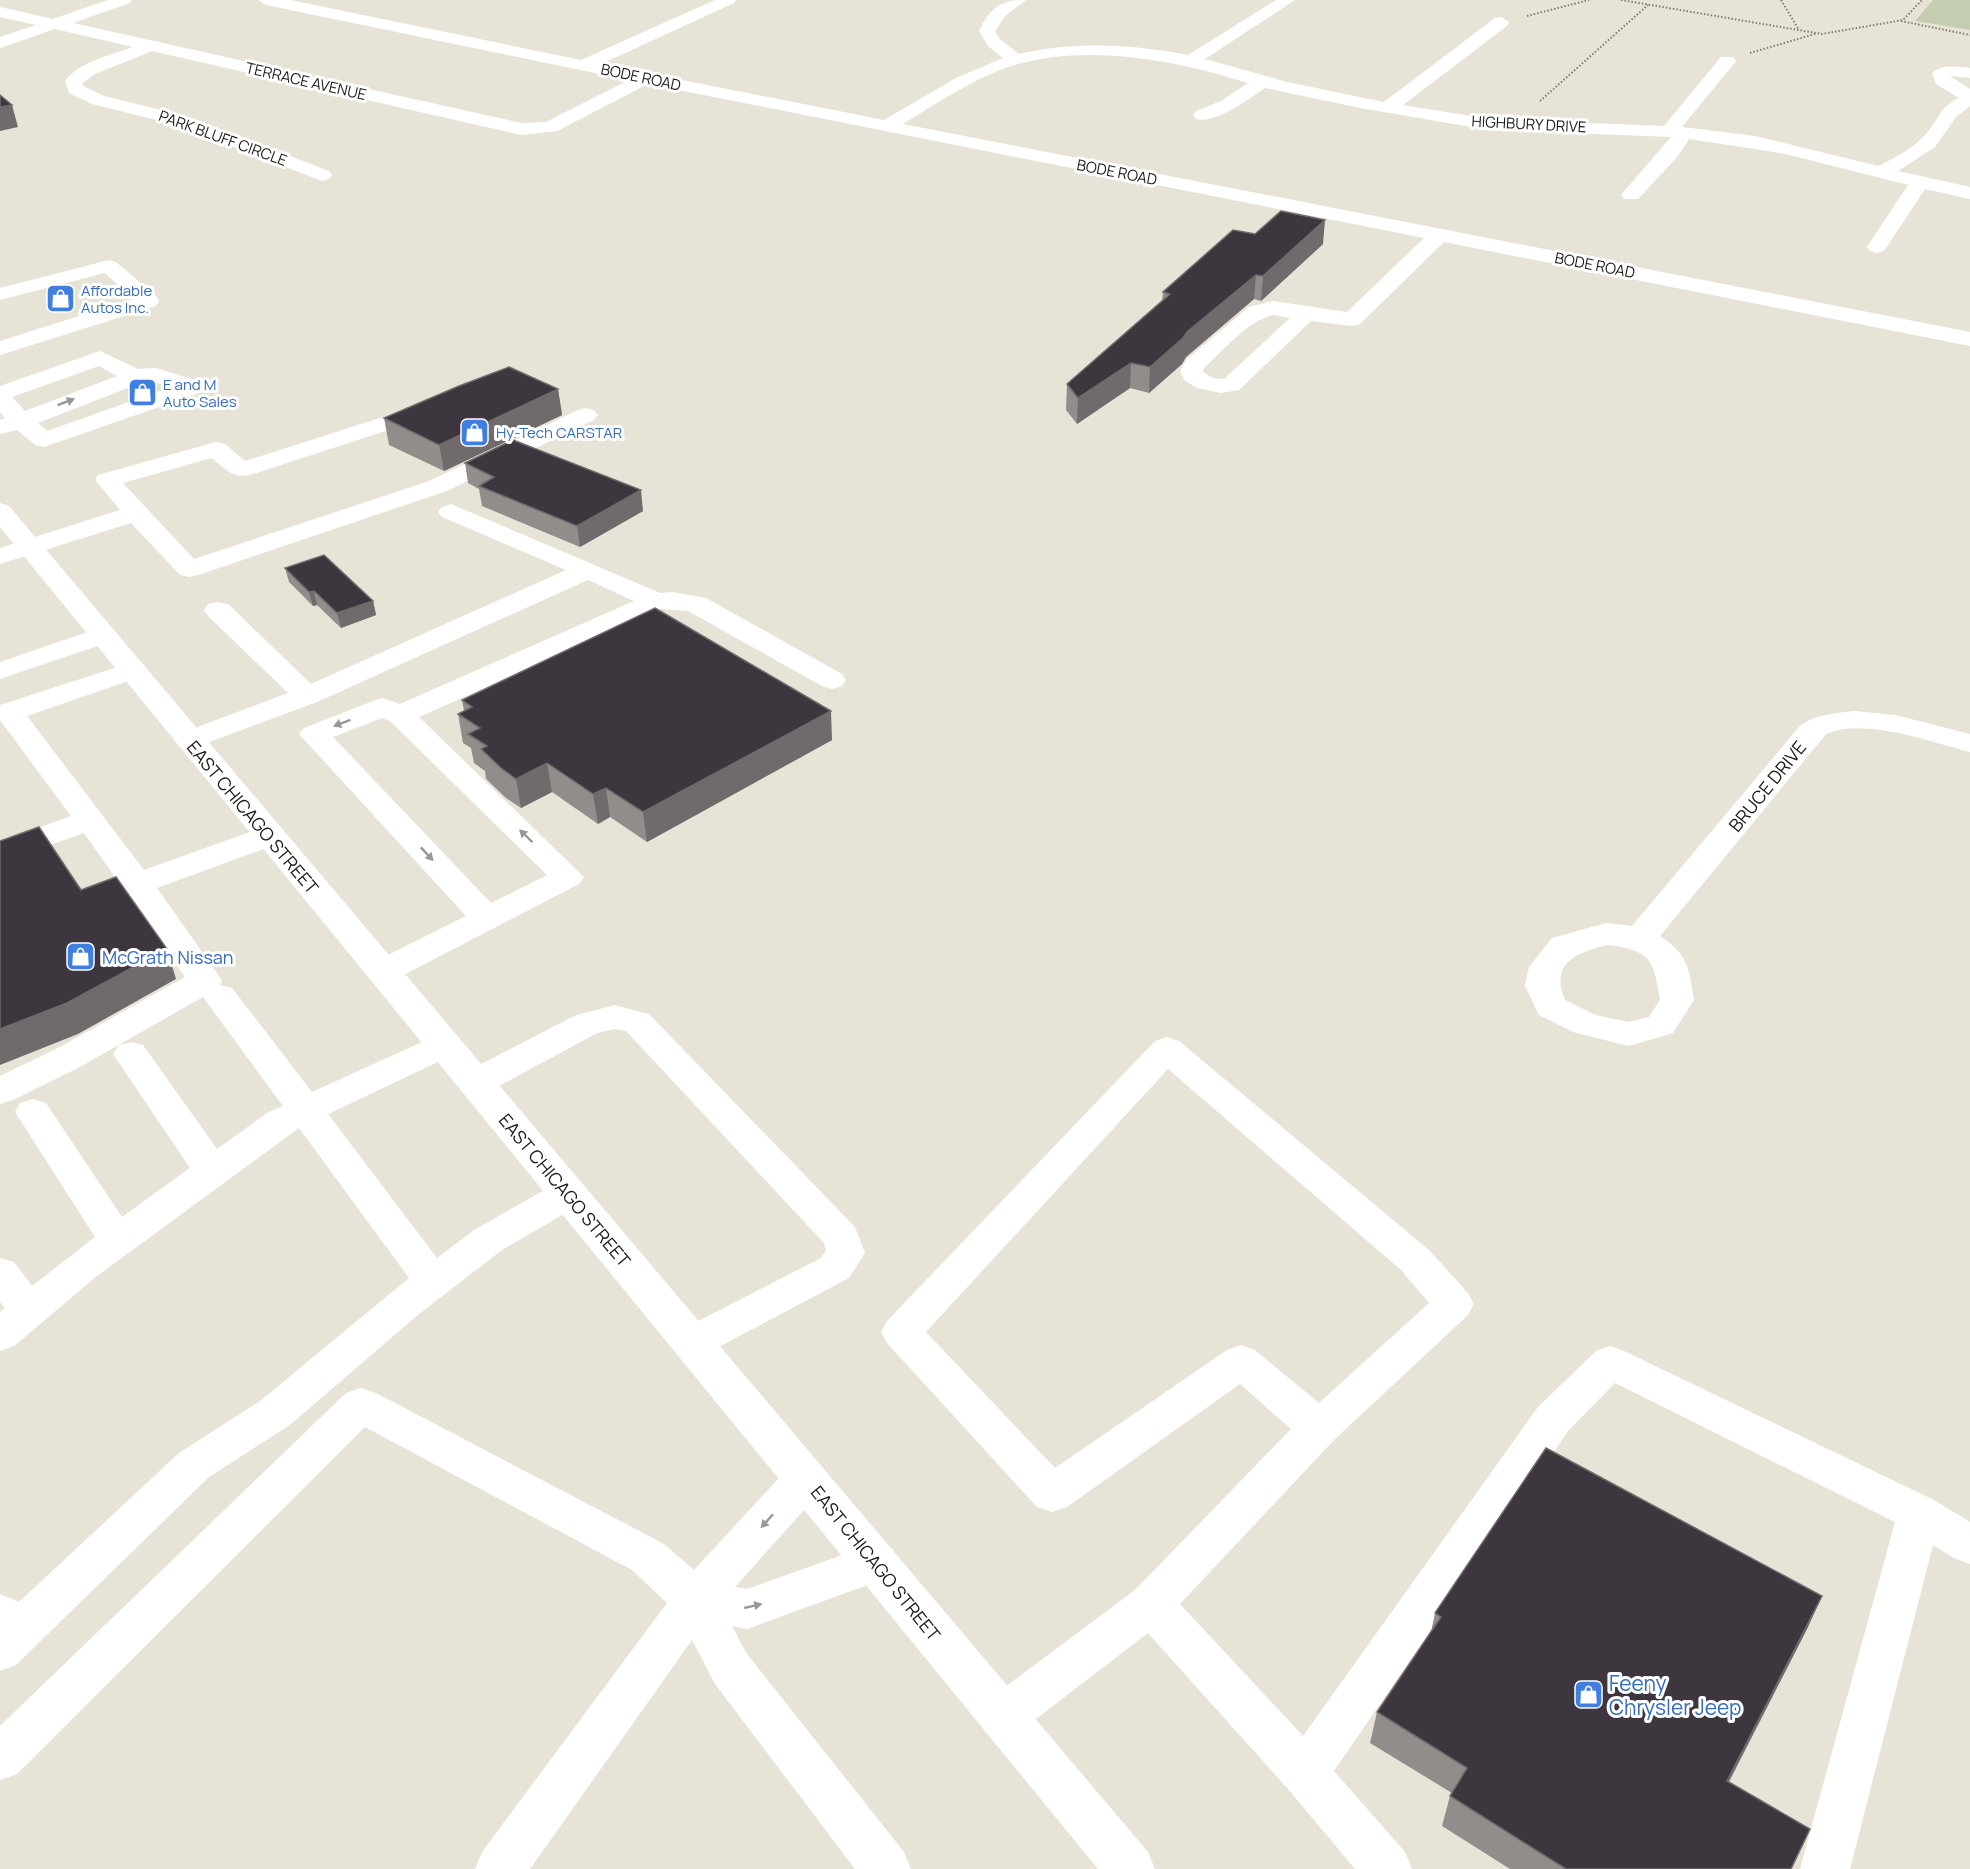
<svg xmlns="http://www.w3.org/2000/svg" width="1970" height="1869" font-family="Manrope,sans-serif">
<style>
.green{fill:#c5cdb0}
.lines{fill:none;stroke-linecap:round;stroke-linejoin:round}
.path{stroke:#7f7c74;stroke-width:2;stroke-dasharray:1.5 2;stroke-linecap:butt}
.minor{fill:#fff;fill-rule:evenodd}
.major{fill:#fff;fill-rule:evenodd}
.wall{fill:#928d8a}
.shaded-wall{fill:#716a6c}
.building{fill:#3e363e;stroke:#716a6c;stroke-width:1.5}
.oneway{fill:#999896}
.labels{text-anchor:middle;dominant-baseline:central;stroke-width:6;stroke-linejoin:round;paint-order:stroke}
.far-street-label{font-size:15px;fill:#1c1a16;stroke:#fff}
.far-shop-label{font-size:15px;fill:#366cbe;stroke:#fff;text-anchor:start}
.street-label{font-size:18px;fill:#1c1a16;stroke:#fff}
.shop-label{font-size:18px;fill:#366cbe;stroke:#fff;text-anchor:start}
.near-shop-label{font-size:21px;fill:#366cbe;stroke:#fff;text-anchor:start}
</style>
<rect width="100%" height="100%" fill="#e7e4d7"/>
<path class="green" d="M1933 0H1970V30L1915 21Z"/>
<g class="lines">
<g class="path">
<path d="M1621 0 1822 34 1903 20 1922 0"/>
<path d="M1781 0 1799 30"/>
<path d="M1527 16 1589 0"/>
<path d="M1901 21 1970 35"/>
<path d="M1750 53 1815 34"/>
<path d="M1540 101 1648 5"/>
</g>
<g class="minor">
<path d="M108 0H132L130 3 73 23 521 123 546 122 629 80 266 5 258 0H290L581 60 715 0H736L734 3 601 64 884 120 956 78 1003 58 988 46 979 31C991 7 1000 0 1026 0L1005 16 995 31 1000 39 1019 54C1073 41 1133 44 1188 55L1276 0H1295L1205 59 1287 82 1384 102 1495 18 1501 17 1509 22 1507 26 1403 105 1489 119 1664 126 1721 57H1733L1736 61 1682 127 1755 136 1878 166C1895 158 1912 149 1925 135 1937 122 1941 105 1959 98L1936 84 1932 74C1941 63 1957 67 1970 68V78L1950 76 1970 89V106L1956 117 1935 147 1898 171 1970 187V199L1925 189 1884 251 1877 253 1870 251 1867 247 1908 185 1786 154 1689 139 1678 156 1638 199H1624L1621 195 1671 137 1489 130 1360 108 1265 88C1248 99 1217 124 1196 119L1193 115 1196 111 1221 101 1248 83C1176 60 1083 42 1008 67 971 80 937 103 903 124L1970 332V346L1444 242 1360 324 1352 326 1311 321 1239 390 1221 393 1197 388 1184 380 1180 371 1187 359 1249 307 1273 301 1347 312 1424 238 648 84 557 131 521 135 152 51 95 74 83 83V86L104 96 189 117 329 171 332 175 329 179 322 181 177 125 92 104 69 93 65 81C79 62 111 55 133 47L55 29 0 48V37L36 25 0 17V7L53 19ZM1273 315 1290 318 1224 379 1213 378 1203 372 1204 368C1224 350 1247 321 1273 315Z"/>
<path d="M109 260 116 262 156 296 159 301 156 306 0 355V341L133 299 105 273 0 300V288Z"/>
<path d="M100 351 138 369 156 368 202 382 206 387 202 392 44 447 35 445 17 430 0 434V420L5 418 0 412V386ZM99 366 117 376 25 411 12 397ZM143 382H154L171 387 47 431 38 423Z"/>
<path d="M427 403 435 405 439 410 435 415 250 475C233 479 224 468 212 458L123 483 194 559 429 481 578 410 586 408 594 410 598 415 594 420 447 491 198 575 189 577 180 575 131 523 0 564V548L120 510 95 480 98 475 216 442 225 444 245 461Z"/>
<path d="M451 504 660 593 672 592 706 598 842 674 846 680 842 686 832 689 822 686 688 611 661 609 419 717 584 877 579 884 394 980 382 983 370 980 365 972 370 964 466 916 299 734 304 728 373 701 383 698 400 704 634 601 588 580 317 702 199 746 189 749 179 746 174 740 179 734 288 693 208 616 204 610 208 604 218 602 228 604 311 684 566 570 442 517 438 512 442 507ZM382 718 390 721 547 875 491 903 333 737Z"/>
<path d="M102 627 112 629 116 635 112 641 0 679V662Z"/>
<path d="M133 662 143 664 147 670 143 676 27 716 144 870 258 829 269 827 280 829 285 836 280 843 157 888 217 973 222 981 220 985 232 988 312 1092 433 1037 445 1033 457 1037 462 1045 457 1053 328 1114 437 1258 474 1230 555 1184 568 1180 581 1184 587 1194 581 1204 502 1250 419 1314 290 1425 209 1477 16 1665 0 1671V1594L19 1602 179 1453 260 1401 409 1278 299 1128 97 1276 14 1346 0 1351V1312L5 1308 0 1302V1258L14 1262 32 1286 95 1237 15 1112 20 1103 33 1099 46 1103 122 1217 190 1168 113 1054 119 1045 131 1042 143 1045 217 1149 267 1113 283 1106 203 997 80 1067 13 1100 0 1104V1076L56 1049 185 977 84 833 0 863V842L71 816 0 720V705Z"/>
<path d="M1855 711 1895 715 1970 734V752C1930 742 1866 717 1826 734L1660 936C1688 955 1689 967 1694 1000L1673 1033 1629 1046 1573 1032 1539 1015 1525 986 1529 967 1552 938 1606 923 1632 926 1799 727C1814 714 1837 713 1855 711ZM1607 945C1650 950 1654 959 1660 1000L1649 1017 1629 1022 1595 1015 1565 1000C1549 962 1577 953 1607 945Z"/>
<path d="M614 1005 649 1014 855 1227 865 1253 849 1278 707 1353 693 1358 679 1353 673 1342 679 1331 821 1258 826 1251 824 1243 626 1031 614 1029 597 1033 488 1092 475 1095 462 1092 457 1083 462 1074 574 1016Z"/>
<path d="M1167 1037 1179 1041 1429 1250 1468 1293 1474 1304 1468 1315 1334 1440 1180 1604 1303 1736 1538 1407 1596 1351 1610 1346 1624 1351 1934 1500 1970 1522V1564L1954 1558 1933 1545 1850 1869H1800L1895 1522 1615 1383 1568 1431 1334 1771 1405 1852 1412 1869H1355L1288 1789 1148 1633 1019 1732 1002 1739 985 1732 978 1717 985 1702 1135 1590 1291 1429 1240 1384 1067 1507 1052 1512 1037 1507 887 1343 881 1332 887 1321 1155 1041ZM1168 1069 1401 1270 1429 1303 1319 1403 1255 1350 1241 1345 1227 1350 1055 1468 926 1332Z"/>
<path d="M361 1388 376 1393 664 1544 694 1570 791 1465 806 1460 821 1465 827 1478 821 1491 735 1587 747 1589 876 1543 892 1548 898 1562 892 1576 747 1629 732 1626 747 1654 904 1852 911 1869H855L715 1684 692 1640 530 1869H475L482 1852 667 1603 632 1570 365 1427 17 1774 0 1780V1726L346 1393Z"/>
</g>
<path class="major" d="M0 503 9 506 1148 1852 1155 1869H1098L0 527Z"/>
</g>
<g class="wall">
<path d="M1323 244 1261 301 1254 299 1186 357 1182 364 1149 393 1130 388 1077 424 1066 410 1067 384 1162 301 1163 292Z"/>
<path d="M558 389 562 415 444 471 389 445 384 418Z"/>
<path d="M465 463 643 511 580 547 482 506 479 489 468 483Z"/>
<path d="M285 568 373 601 376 615 341 628 317 605 313 606 289 582Z"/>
<path d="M462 700 832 740 647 842 610 817 598 824 552 792 521 808 506 798 486 779 485 771 474 763 471 748 463 743 458 714 464 711Z"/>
<path d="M1435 1613 1808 1627 1729 1782 1791 1869H1510L1442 1826 1450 1796 1452 1793 1370 1743 1377 1712 1431 1632Z"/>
</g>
<g class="shaded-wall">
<path d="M12 105 18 127 0 131V107Z"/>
<path d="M1325 220 1323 244 1261 301 1263 276Z"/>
<path d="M1256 275 1254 299 1186 357 1182 364 1149 393 1150 367 1187 332Z"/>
<path d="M1131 363 1130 388 1077 424 1078 398Z"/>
<path d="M558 389 562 415 444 471 439 445Z"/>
<path d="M641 490 643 511 580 547 577 526Z"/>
<path d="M314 591 317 605 313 606 309 592Z"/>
<path d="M373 601 376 615 341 628 337 613Z"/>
<path d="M831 711 832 740 647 842 643 812Z"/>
<path d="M547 763 552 792 521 808 516 779Z"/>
<path d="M606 788 610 817 598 824 593 794Z"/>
<path d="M167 949 176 979 78 1034 0 1065V1029Z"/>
<path d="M1822 1596 1808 1627 1714 1810 1727 1781Z"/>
</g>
<g class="building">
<path d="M0 95 12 105 0 107Z"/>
<path d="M1281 211 1325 220 1263 276 1256 275 1187 332 1183 338 1150 367 1131 363 1078 398 1067 384 1170 294 1163 292 1233 230 1255 234Z"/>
<path d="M509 367 558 389 439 445 384 418 459 386Z"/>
<path d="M513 440 641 490 577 526 479 486 494 477 465 463Z"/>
<path d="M324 555 373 601 337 613 314 591 309 592 285 568Z"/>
<path d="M655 608 831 711 643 812 606 788 593 794 547 763 516 779 501 768 481 749 487 746 468 734 480 728 458 714 472 707 462 700Z"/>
<path d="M39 827 81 890 116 877 167 949 67 1003 0 1029V841Z"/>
<path d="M1546 1448 1822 1596 1727 1781 1810 1829 1791 1869H1566L1450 1796 1467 1768 1377 1712 1441 1617 1435 1613Z"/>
</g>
<defs><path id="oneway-solid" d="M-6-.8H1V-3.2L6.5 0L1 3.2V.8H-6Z" transform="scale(1.5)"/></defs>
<g class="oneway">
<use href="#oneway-solid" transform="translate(66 402) rotate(-21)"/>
<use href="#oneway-solid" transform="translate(342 723) rotate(159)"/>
<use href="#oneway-solid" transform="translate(526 836) rotate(-136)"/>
<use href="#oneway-solid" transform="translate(427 854) rotate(47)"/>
<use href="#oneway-solid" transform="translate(767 1521) rotate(132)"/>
<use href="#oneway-solid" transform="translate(753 1606) rotate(-13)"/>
</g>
<defs>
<symbol id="shop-square" viewBox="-11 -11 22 22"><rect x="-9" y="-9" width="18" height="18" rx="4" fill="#3f7fe0" stroke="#fff"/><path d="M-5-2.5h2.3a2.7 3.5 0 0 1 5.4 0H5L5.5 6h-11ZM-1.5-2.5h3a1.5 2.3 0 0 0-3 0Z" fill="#fff"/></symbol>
</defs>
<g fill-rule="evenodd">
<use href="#shop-square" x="44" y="282" width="33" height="33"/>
<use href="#shop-square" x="126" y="376" width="33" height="33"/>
<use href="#shop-square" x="458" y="416" width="33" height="33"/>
<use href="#shop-square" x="64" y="940" width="33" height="33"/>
<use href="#shop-square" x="1572" y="1678" width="33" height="33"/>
</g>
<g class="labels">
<g class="far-street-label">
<text transform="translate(641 77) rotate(12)">BODE ROAD</text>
<text transform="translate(306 81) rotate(13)">TERRACE AVENUE</text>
<text transform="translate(1529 124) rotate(3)">HIGHBURY DRIVE</text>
<text transform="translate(223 138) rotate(20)">PARK BLUFF CIRCLE</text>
<text transform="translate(1117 172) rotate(11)">BODE ROAD</text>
<text transform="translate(1595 265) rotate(11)">BODE ROAD</text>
</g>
<g class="far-shop-label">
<text x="81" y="290">Affordable<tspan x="81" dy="17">Autos Inc.</tspan></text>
<text x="163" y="384">E and M<tspan x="163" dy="17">Auto Sales</tspan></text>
<text x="496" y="432">Hy-Tech CARSTAR</text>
</g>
<g class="street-label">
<text transform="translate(1767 786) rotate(-51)">BRUCE DRIVE</text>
<text transform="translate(253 817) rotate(50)">EAST CHICAGO STREET</text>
<text transform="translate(565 1190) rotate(50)">EAST CHICAGO STREET</text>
<text transform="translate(876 1563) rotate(51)">EAST CHICAGO STREET</text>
</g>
<g class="shop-label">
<text x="102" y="957">McGrath Nissan</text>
</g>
<g class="near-shop-label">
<text x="1609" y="1683">Feeny<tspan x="1609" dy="24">Chrysler Jeep</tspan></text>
</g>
</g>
</svg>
